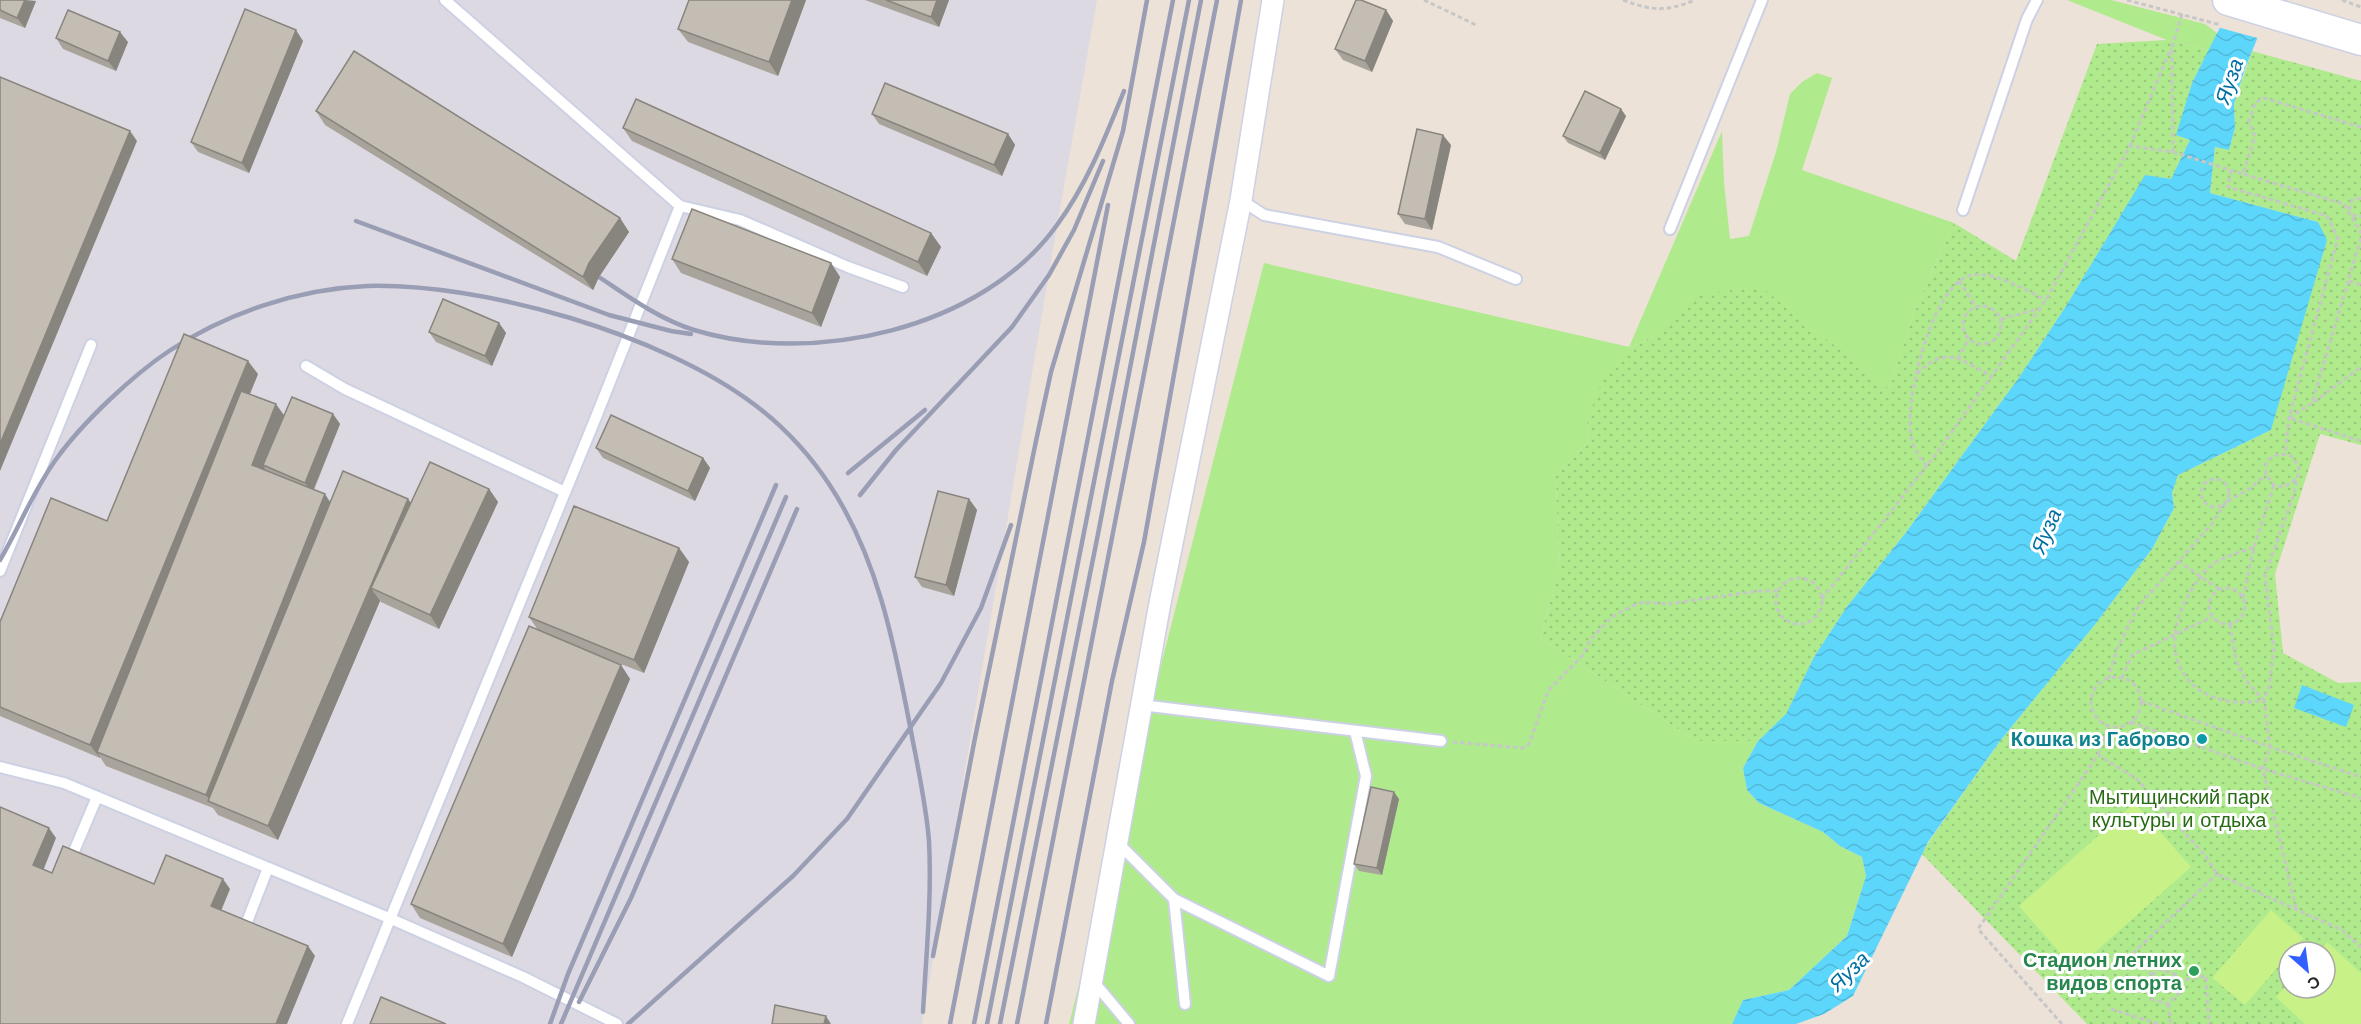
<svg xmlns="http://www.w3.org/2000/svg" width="2361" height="1024" font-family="'Work Sans',sans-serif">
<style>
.industrial{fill:#dcd9e3}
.grass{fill:#afea8d}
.park{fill:url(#park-dots);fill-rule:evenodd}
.pitch{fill:#c8f287}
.water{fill:url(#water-waves)}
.pier{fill:#ece2d7}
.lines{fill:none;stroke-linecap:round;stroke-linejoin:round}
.service-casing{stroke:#ccd1e3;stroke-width:14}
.minor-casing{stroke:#ccd1e3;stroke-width:24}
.secondary-casing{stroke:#ccd1e3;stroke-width:33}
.path{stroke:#c7c7c7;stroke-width:3;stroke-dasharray:4.5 3;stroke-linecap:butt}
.service{stroke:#fff;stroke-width:10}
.minor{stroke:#fff;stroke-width:21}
.secondary{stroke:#fff;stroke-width:30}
.rail{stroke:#9a9eb5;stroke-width:4.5}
.wall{fill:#a8a39b}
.shaded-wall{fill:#88847e}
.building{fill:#c3bdb4;stroke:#88847e;stroke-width:1.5}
.culture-dot{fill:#0f9aa8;stroke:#fff;stroke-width:2}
.leisure-dot{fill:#2e9e5b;stroke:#fff;stroke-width:2}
.labels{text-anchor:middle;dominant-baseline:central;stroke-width:6;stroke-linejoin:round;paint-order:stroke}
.culture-label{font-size:20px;font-weight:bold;fill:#0d838f;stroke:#fff;text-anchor:end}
.park-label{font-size:20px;fill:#276b12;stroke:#fff}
.leisure-label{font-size:20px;font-weight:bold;fill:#27864d;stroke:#fff;text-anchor:end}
.water-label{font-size:21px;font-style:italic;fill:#0070a3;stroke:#fff}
</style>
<defs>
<pattern id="park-dots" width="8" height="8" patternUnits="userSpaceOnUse" patternTransform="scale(1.5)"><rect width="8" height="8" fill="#afea8d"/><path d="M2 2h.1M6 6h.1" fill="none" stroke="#97c97a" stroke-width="1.8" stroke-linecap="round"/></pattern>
<pattern id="water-waves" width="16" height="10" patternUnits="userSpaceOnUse" patternTransform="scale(1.5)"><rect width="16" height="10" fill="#5dd6fb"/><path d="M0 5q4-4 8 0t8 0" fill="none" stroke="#51b8d7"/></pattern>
</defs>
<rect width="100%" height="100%" fill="#ece2d7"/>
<path class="industrial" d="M0 0H1097L1057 226 922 1024H0Z"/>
<g class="grass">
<path d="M2067 0H2111L2205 24 2217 33 2209 50 2167 40Z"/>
<path d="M1817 73 1832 78 1802 170 1954 223 1913 315 1889 389 1761 288 1655 335 1631 348 1587 420 1589 441 1556 476 1559 572 1540 638 1696 741H1758L1743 768 1747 790 1759 803 1823 832 1840 846 1862 857 1866 876 1847 936 1789 990 1743 1000 1732 1024H1069L1264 263 1629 347 1722 131 1724 183 1730 239 1749 236 1776 152 1790 94 1802 82Z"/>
</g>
<g class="park">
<path d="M2167 40 2209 50 2192 83 2177 135 2190 140 2171 179 2145 176 2066 306 2020 376 1907 531 1846 608 1814 657 1786 715 1758 741H1696L1540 638 1559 572 1556 476 1589 441 1587 420 1606 371 1631 348 1655 335 1698 294 1761 287 1889 389 1913 315 1954 223 2016 261 2097 44Z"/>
<path d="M2252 51 2361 81V445L2320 434 2275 574 2283 653 2338 683 2361 682V1024H2087L1922 854 1928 843 2000 741 2097 622 2152 549 2174 508 2172 493 2178 475 2271 430 2318 222 2210 193 2215 147 2229 150 2235 128 2234 104ZM2289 952H2325V988H2289Z"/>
</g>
<g class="pitch">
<path d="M2135 803 2191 867 2075 970 2019 906Z"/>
<path d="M2271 910 2303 938 2245 1005 2212 978Z"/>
<path d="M2327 942 2361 973V1024H2305L2276 997 2289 983V988H2325V952H2317Z"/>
</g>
<g class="water">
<path d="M2236 0H2273L2246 66 2234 104 2235 128 2229 150 2215 147 2210 193 2318 222 2327 240 2271 430 2178 475 2172 493 2174 508 2152 549 2097 622 2000 741 1928 842 1853 996 1824 1014 1796 1024H1732L1743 1000 1789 990 1847 936 1866 876 1862 857 1840 846 1823 832 1759 803 1747 790 1743 768 1758 741 1786 714 1814 657 1846 608 1907 531 2020 376 2066 306 2145 175 2171 179 2190 140 2176 135 2192 83 2217 33Z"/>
<path d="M2302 685 2354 705 2346 727 2294 708Z"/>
</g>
<path class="pier" d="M2232 0H2276L2261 39 2217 27Z"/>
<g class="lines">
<defs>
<g id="service">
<path d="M1241 200 1264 215 1438 247 1516 279"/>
<path d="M680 206 740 220 848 267 903 287"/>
<path d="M1963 210 2027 19 2037 0"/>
<path d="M1670 229 1762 0"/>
<path d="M306 366 345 389 565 492"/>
<path d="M0 571 91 345"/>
<path d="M1141 705 1441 741"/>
<path d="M0 767 64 783 389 918 523 977 617 1024"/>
<path d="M1116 841 1174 899 1329 976 1366 776 1355 731"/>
<path d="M69 863 97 797"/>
<path d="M1174 899 1185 1004"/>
<path d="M243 932 268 868"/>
<path d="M1093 981 1129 1024"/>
<path d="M347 1024 596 417 680 206 445 0"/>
</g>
<path id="minor" d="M1084 1024 1160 603 1241 200 1273 0"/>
<path id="secondary" d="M2228 0 2361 40"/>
</defs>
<use href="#service" class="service-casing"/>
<use href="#minor" class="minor-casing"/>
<use href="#secondary" class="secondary-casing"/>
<g class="path">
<path d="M1424 0 1478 26"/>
<path d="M1623 0C1652 11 1666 12 1695 0"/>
<path d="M2127 0 2221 25"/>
<path d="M2342 0 2361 7"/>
<path d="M2361 127 2264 98 2255 103 2249 121 2255 137 2243 174 2344 204 2361 233"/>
<path d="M2130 146 2171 48"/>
<path d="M2173 152 2243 174"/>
<path d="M2231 170 2228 187 2327 216 2338 238 2289 418 2285 454"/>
<path d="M2349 210 2352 200 2361 198"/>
<path d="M2352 215 2361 217"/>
<path d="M2361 238 2312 403 2289 418 2361 441"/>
<path d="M1959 281 1976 307"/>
<path d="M2349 281 2361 285"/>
<circle cx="1982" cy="325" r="19"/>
<path d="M2001 319 2038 309"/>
<path d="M1958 359 1969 338"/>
<path d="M1917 374C1947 344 1960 360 1992 376"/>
<path d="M2314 402 2361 367"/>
<path d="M1927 466C1917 455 1911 444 1910 429 1907 395 1933 280 1973 275 1997 272 2025 290 2046 300"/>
<circle cx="2215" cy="493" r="14"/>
<path d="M2178 561 2219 589"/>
<circle cx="1799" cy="601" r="23"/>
<circle cx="2227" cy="606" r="18"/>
<path d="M2243 598 2254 547 2274 485"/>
<path d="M1822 599 1936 454 2046 300 2130 146 2173 152 2172 47 2182 14"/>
<path d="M2230 624C2236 662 2235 672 2264 700 2197 713 2154 665 2185 602 2191 590 2198 577 2208 568 2220 557 2239 553 2254 547"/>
<circle cx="2116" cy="702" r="25"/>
<path d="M2122 678 2132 655 2212 617"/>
<path d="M2108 679 2117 649 2138 607 2211 525 2226 502 2248 490 2266 475"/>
<path d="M2141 701 2270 747 2361 777"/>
<path d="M2131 722 2263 769 2361 798"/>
<path d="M1453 742 1523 748 1529 744 1548 691 1582 656 1590 640 1612 617 1632 606 1644 602 1667 604 1758 591H1778"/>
<path d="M2098 755 2108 726"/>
<path d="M2296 908 2263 769 2270 747 2264 700 2269 687 2274 650 2265 575 2294 494 2299 468 2294 459 2290 455 2279 454 2269 459 2266 464V475L2274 485 2284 487 2296 479"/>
<path d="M2158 969 2177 975 2180 992 2168 1004 2151 999 2147 981Z"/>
<path d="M2152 975 2132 954 2217 874"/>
<path d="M2178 981 2206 976 2209 1024"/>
<path d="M2168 1004 2171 1024"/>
<path d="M2111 1009 2159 1024"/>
<path d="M2062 1024 1978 929 2098 755 2137 779 2207 858 2217 874 2342 930 2361 947"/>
</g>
<use href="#service" class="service"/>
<use href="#minor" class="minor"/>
<use href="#secondary" class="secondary"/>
<g class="rail">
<path d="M356 221 609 315 671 331 691 334"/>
<path d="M599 277C629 297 659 319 694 330 812 366 982 330 1057 225 1087 184 1105 138 1124 91"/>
<path d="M848 473 925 410"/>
<path d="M860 495 896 450 1012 327 1049 275 1074 230 1103 161"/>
<path d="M0 560C20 526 34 489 57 458 83 422 133 375 169 351 227 313 297 289 367 286 484 283 661 334 755 405 784 427 809 454 829 484 877 556 894 642 910 726 917 764 926 803 929 841 932 898 926 956 923 1012"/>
<path d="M933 956 975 738 1036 441 1051 372 1123 131 1147 0"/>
<path d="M579 1002 631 898 797 509"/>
<path d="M550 1024 568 974 776 485"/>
<path d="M561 1024 786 497"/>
<path d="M628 1024 793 876 847 819 941 683 981 608 1011 525"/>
<path d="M950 1024 1108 205"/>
<path d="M974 1024 1173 0"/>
<path d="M987 1024 1189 0"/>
<path d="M1000 1024 1098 534 1201 0"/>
<path d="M1017 1024 1217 0"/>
<path d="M1046 1024 1112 681 1144 542 1241 0"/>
</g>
</g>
<g class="wall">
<path d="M0 0 36 1 25 28 0 18Z"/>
<path d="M806 0 778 76 688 42 678 29Z"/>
<path d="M865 0H949L939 27Z"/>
<path d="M1386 10 1393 21 1372 72 1343 60 1335 49Z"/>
<path d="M56 38 128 42 116 71 63 49Z"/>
<path d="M303 41 249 173 198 152 191 142Z"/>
<path d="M316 111 620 218 629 232 599 277 593 290 325 125Z"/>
<path d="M872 114 1008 134 1015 145 1002 176 879 124Z"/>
<path d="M1626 116 1605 160 1568 143 1563 136Z"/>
<path d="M623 128 931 233 941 247 927 276 632 141Z"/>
<path d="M1451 145 1432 230 1405 224 1398 214Z"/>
<path d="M672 259 831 263 840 277 821 327 681 273Z"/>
<path d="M499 323 506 333 492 366 436 342 429 332Z"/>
<path d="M258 374 250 394 284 415 333 414 340 424 314 490 331 503H411L489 489 498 502 439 629 381 602 380 601 278 840 218 815 213 808 106 766 100 757V758L0 716V622L107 521Z"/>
<path d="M596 448 703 458 710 468 695 501 603 458Z"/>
<path d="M969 499 977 510 954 596 922 587 915 577Z"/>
<path d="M679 548 689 562 644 673 577 647 621 665 630 679 512 957 420 918 411 904 538 630 529 617Z"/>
<path d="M1399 799 1382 875 1359 871 1354 864Z"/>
</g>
<g class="shaded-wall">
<path d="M25 0 36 1 25 28 17 18Z"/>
<path d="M792 0H806L778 76 769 62Z"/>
<path d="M937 0H949L939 27 931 17Z"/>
<path d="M1386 10 1393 21 1372 72 1365 61Z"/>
<path d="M296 30 303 41 249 173 242 163Z"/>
<path d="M120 32 128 42 116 71 108 61Z"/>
<path d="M1621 109 1626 116 1605 160 1600 153Z"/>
<path d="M130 131 137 141 0 471V444Z"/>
<path d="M1008 134 1015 145 1002 176 994 165Z"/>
<path d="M1443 135 1451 145 1432 230 1425 219Z"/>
<path d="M620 218 629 232 599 277 593 290 583 277 589 263Z"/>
<path d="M931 233 941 247 927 276 918 262Z"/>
<path d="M831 263 840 277 821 327 812 313Z"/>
<path d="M499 323 506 333 492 366 485 356Z"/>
<path d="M248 361 258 374 102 754 97 752 100 757V758L90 745Z"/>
<path d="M276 404 286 418 263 465 265 469 261 479 252 465Z"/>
<path d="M333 414 340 424 312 493 305 483Z"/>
<path d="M703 458 710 468 695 501 688 491Z"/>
<path d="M489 489 498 502 439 629 430 615Z"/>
<path d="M325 494 334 508 211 802 206 795Z"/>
<path d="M408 499 418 512 371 588 380 601 278 840 268 826Z"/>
<path d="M969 499 977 510 954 596 946 585Z"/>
<path d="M679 548 689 562 644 673 634 660Z"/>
<path d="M621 665 630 679 512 957 503 944Z"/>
<path d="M1394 792 1399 799 1382 875 1377 868Z"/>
<path d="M49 828 56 838 41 876 33 865Z"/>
<path d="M223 879 230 889 219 916 211 906Z"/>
<path d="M308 946 315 956 287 1024H276Z"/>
<path d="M826 1016 831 1024H824Z"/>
</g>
<g class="building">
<path d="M0 0H25L17 18 0 10Z"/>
<path d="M689 0H792L769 62 678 29Z"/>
<path d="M886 0H937L931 17Z"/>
<path d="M1356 0H1361L1386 10 1365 61 1335 49Z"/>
<path d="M245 9 296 30 242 163 191 142Z"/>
<path d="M68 10 120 32 108 61 56 38Z"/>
<path d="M354 51 620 218 589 263 583 277 316 111Z"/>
<path d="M0 77 130 131 0 444Z"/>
<path d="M885 83 1008 134 994 165 872 114Z"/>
<path d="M1585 91 1621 109 1600 153 1563 136Z"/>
<path d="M636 99 931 233 918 262 623 128Z"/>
<path d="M1417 129 1443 135 1425 219 1398 214Z"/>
<path d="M692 209 831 263 812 313 672 259Z"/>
<path d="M443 299 499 323 485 356 429 332Z"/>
<path d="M184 334 248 361 90 745 0 707V622L51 498 107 521Z"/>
<path d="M241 391 276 404 252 465 325 494 206 795 97 752Z"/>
<path d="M292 397 333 414 305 483 263 465Z"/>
<path d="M611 415 703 458 688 491 596 448Z"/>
<path d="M430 462 489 489 430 615 371 588Z"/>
<path d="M343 471 408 499 268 826 208 801Z"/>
<path d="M938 491 969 499 946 585 915 577Z"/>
<path d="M574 506 679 548 634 660 529 617Z"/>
<path d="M529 626 621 665 503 944 411 904Z"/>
<path d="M1371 787 1394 792 1377 868 1354 864Z"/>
<path d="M0 807 49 828 33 865 52 873 63 846 154 884 166 855 223 879 211 906 308 946 276 1024H0Z"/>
<path d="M381 997 446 1024H370Z"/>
<path d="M775 1005 826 1016 824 1024H772Z"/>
</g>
<circle class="culture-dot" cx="2202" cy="739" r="6"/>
<circle class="leisure-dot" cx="2194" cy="971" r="6"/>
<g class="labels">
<g class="culture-label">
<text x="2190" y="739">Кошка из Габрово</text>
</g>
<g class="park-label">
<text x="2179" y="797">Мытищинский парк<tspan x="2179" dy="23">культуры и отдыха</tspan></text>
</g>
<g class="leisure-label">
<text x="2182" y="960">Стадион летних<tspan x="2182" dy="23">видов спорта</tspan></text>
</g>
<g class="water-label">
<text transform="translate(2229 81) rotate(-71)">Яуза</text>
<text transform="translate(2046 531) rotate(-67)">Яуза</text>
<text transform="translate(1849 971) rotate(-44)">Яуза</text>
</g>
</g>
<g transform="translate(2307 970) rotate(152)"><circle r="28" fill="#ffffff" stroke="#a9a9a9" stroke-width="1.5"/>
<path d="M0-4.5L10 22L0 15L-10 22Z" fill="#315eff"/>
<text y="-9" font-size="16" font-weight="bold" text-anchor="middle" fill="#282828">С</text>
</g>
</svg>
